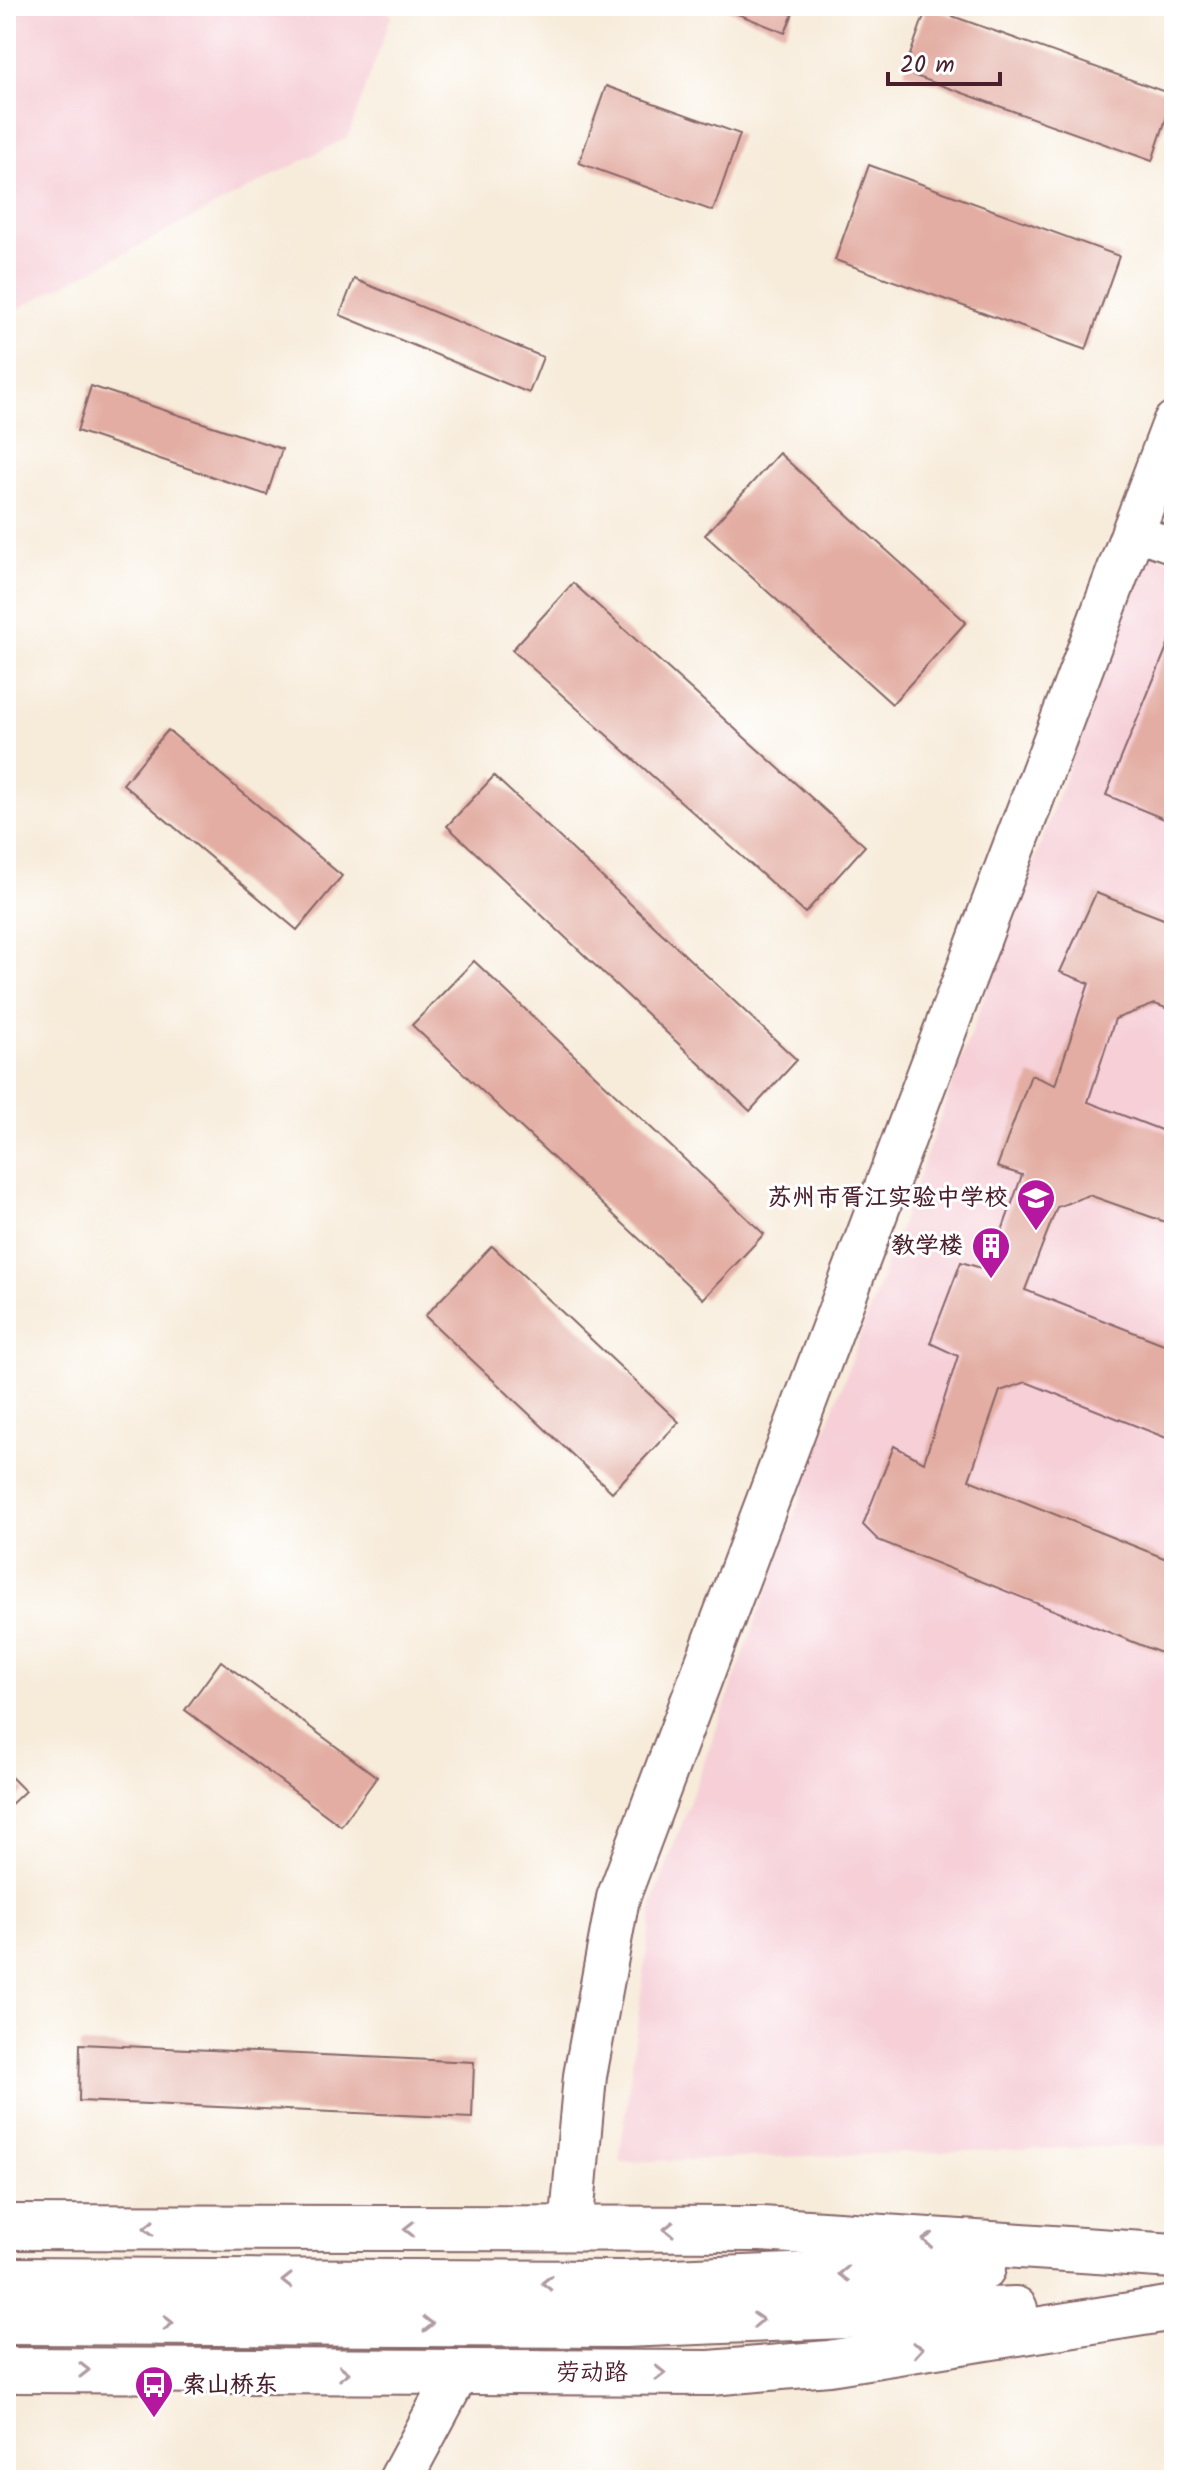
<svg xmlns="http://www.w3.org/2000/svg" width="1180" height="2486" font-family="Kalam,'LXGW WenKai TC',sans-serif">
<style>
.built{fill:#f6cfd7}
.building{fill:#e3ada3}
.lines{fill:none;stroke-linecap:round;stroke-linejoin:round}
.minor-casing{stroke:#876668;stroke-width:38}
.tertiary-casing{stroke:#876668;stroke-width:46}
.secondary-casing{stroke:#876668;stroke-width:48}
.minor{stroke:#fff;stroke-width:34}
.tertiary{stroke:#fff;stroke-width:42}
.secondary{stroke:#fff;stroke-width:44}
.oneway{stroke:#ae9aa0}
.labels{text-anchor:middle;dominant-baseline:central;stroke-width:6;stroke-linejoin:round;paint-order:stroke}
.poi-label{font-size:24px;font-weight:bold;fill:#4a1f2b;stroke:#fff;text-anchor:end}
.street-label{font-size:24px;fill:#4a1f2b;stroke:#fff}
</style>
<rect width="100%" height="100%" fill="#fff"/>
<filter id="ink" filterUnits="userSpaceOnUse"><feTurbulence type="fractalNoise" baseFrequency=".0125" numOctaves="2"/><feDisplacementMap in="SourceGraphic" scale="16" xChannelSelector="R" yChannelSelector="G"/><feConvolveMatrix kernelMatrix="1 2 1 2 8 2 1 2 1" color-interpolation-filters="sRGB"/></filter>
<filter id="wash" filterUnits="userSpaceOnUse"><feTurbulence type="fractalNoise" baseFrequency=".006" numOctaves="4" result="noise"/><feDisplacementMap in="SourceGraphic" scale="32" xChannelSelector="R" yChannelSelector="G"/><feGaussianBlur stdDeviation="1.8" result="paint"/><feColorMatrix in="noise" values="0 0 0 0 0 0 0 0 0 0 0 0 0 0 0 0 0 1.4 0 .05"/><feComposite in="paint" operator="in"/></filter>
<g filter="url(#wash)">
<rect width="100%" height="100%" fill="#f7ebd9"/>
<g class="built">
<path d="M6 6H371L392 14 348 137 6 315Z"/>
<path d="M1147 552 1174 562V2145L619 2162 653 1902Z"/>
</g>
<g id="blocks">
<g class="building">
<path d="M718 6H796L785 33Z"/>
<path d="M927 7 1174 95 1152 161 904 72Z"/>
<path d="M606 86 740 134 713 211 579 163Z"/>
<path d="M869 165 1119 256 1086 350 835 260Z"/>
<path d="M354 279 543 357 529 393 340 315Z"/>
<path d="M91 386 282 449 267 495 77 431Z"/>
<path d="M779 453 966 622 892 704 705 535Z"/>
<path d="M573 583 865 846 805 913 512 650Z"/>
<path d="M1174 630V823L1106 795Z"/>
<path d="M168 730 342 876 297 930 123 784Z"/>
<path d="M494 776 797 1060 750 1111 447 826Z"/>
<path d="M1096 893 1174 923V1011L1155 1004 1115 1019 1088 1102 1174 1135V1225L1089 1195 1057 1207 1025 1290 1174 1348V1441L1026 1382 1000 1391 969 1480 1174 1562 1171 1657 878 1540 863 1525 894 1446 924 1462 958 1356 930 1343 961 1262 988 1270 1022 1175 997 1167 1031 1075 1055 1085 1089 983 1060 972Z"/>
<path d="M474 961 764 1234 703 1299 412 1025Z"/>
<path d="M492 1246 679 1422 612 1492 425 1316Z"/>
<path d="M221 1661 377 1777 341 1826 185 1710Z"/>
<path d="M6 1772 25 1791 6 1809Z"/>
<path d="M80 2044 474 2062 472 2118 79 2101Z"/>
</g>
</g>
</g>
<g filter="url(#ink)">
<use href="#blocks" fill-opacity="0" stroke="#876668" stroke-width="2"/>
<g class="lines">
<defs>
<path id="minor" d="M1134 532 1174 546"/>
<g id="tertiary">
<path d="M571 2229 585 2076 618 1898 1174 423"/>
<path d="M400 2480 457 2374"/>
</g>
<g id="secondary">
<path d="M6 2227 761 2229 1174 2256"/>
<path d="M6 2280 625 2283 983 2268"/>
<path d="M6 2322 624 2325 1015 2309"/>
<path d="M6 2370 710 2373 829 2363 1174 2308"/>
</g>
</defs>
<use href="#minor" class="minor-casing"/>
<use href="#tertiary" class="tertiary-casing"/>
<use href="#secondary" class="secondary-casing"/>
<use href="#minor" class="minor"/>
<use href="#tertiary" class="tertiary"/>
<use href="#secondary" class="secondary"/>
</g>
<defs><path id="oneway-chevron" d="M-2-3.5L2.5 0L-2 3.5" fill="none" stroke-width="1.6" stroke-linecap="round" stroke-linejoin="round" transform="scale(2)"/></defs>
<g class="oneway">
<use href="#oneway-chevron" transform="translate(149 2228) rotate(-180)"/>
<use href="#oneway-chevron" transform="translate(409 2229) rotate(-180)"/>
<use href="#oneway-chevron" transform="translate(669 2229) rotate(-180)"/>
<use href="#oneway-chevron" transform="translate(928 2240) rotate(-176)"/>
<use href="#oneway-chevron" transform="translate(844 2274) rotate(178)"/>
<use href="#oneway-chevron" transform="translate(287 2281) rotate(-180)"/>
<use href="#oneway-chevron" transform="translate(547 2283) rotate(-180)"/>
<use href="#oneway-chevron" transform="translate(758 2320) rotate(-2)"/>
<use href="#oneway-chevron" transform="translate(168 2323)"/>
<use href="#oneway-chevron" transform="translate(428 2324)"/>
<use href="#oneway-chevron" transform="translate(918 2349) rotate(-9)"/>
<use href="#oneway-chevron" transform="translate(84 2370)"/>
<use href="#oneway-chevron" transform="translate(344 2373) rotate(1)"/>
<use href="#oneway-chevron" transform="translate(660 2373)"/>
</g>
</g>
<defs>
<symbol id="school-pin" viewBox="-11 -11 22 30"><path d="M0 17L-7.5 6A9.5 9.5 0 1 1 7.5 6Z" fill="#b5179e" stroke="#fff"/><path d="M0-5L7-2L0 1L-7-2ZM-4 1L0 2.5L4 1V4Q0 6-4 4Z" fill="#fff"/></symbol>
<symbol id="building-pin" viewBox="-11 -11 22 30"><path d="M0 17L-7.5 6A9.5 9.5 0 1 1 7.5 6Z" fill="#b5179e" stroke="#fff"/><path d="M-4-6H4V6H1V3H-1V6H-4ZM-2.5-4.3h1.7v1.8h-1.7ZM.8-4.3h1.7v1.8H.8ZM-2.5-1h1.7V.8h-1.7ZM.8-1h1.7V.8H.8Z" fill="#fff"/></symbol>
<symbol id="bus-pin" viewBox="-11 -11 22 30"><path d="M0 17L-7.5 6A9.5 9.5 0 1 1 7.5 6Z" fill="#b5179e" stroke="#fff"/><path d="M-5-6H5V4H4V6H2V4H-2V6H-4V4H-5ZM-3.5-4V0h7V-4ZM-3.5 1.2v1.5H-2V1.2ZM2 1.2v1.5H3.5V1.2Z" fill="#fff"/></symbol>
</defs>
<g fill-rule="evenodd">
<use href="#school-pin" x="1014" y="1176" width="44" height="60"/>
<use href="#building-pin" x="969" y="1224" width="44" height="60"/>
<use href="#bus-pin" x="132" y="2363" width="44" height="60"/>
</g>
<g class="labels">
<g class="poi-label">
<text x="1008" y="1198">苏州市胥江实验中学校</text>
<text x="963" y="1246">教学楼</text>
<text x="182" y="2385" text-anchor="start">索山桥东</text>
</g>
<g class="street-label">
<text x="592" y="2373">劳动路</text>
</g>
</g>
<rect width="1180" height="2486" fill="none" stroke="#fff" stroke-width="32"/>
<path d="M888 72v12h112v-12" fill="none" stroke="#4a1f2b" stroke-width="4"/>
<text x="900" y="72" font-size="24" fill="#4a1f2b" stroke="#ffffff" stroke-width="6" paint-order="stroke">20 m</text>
</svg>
